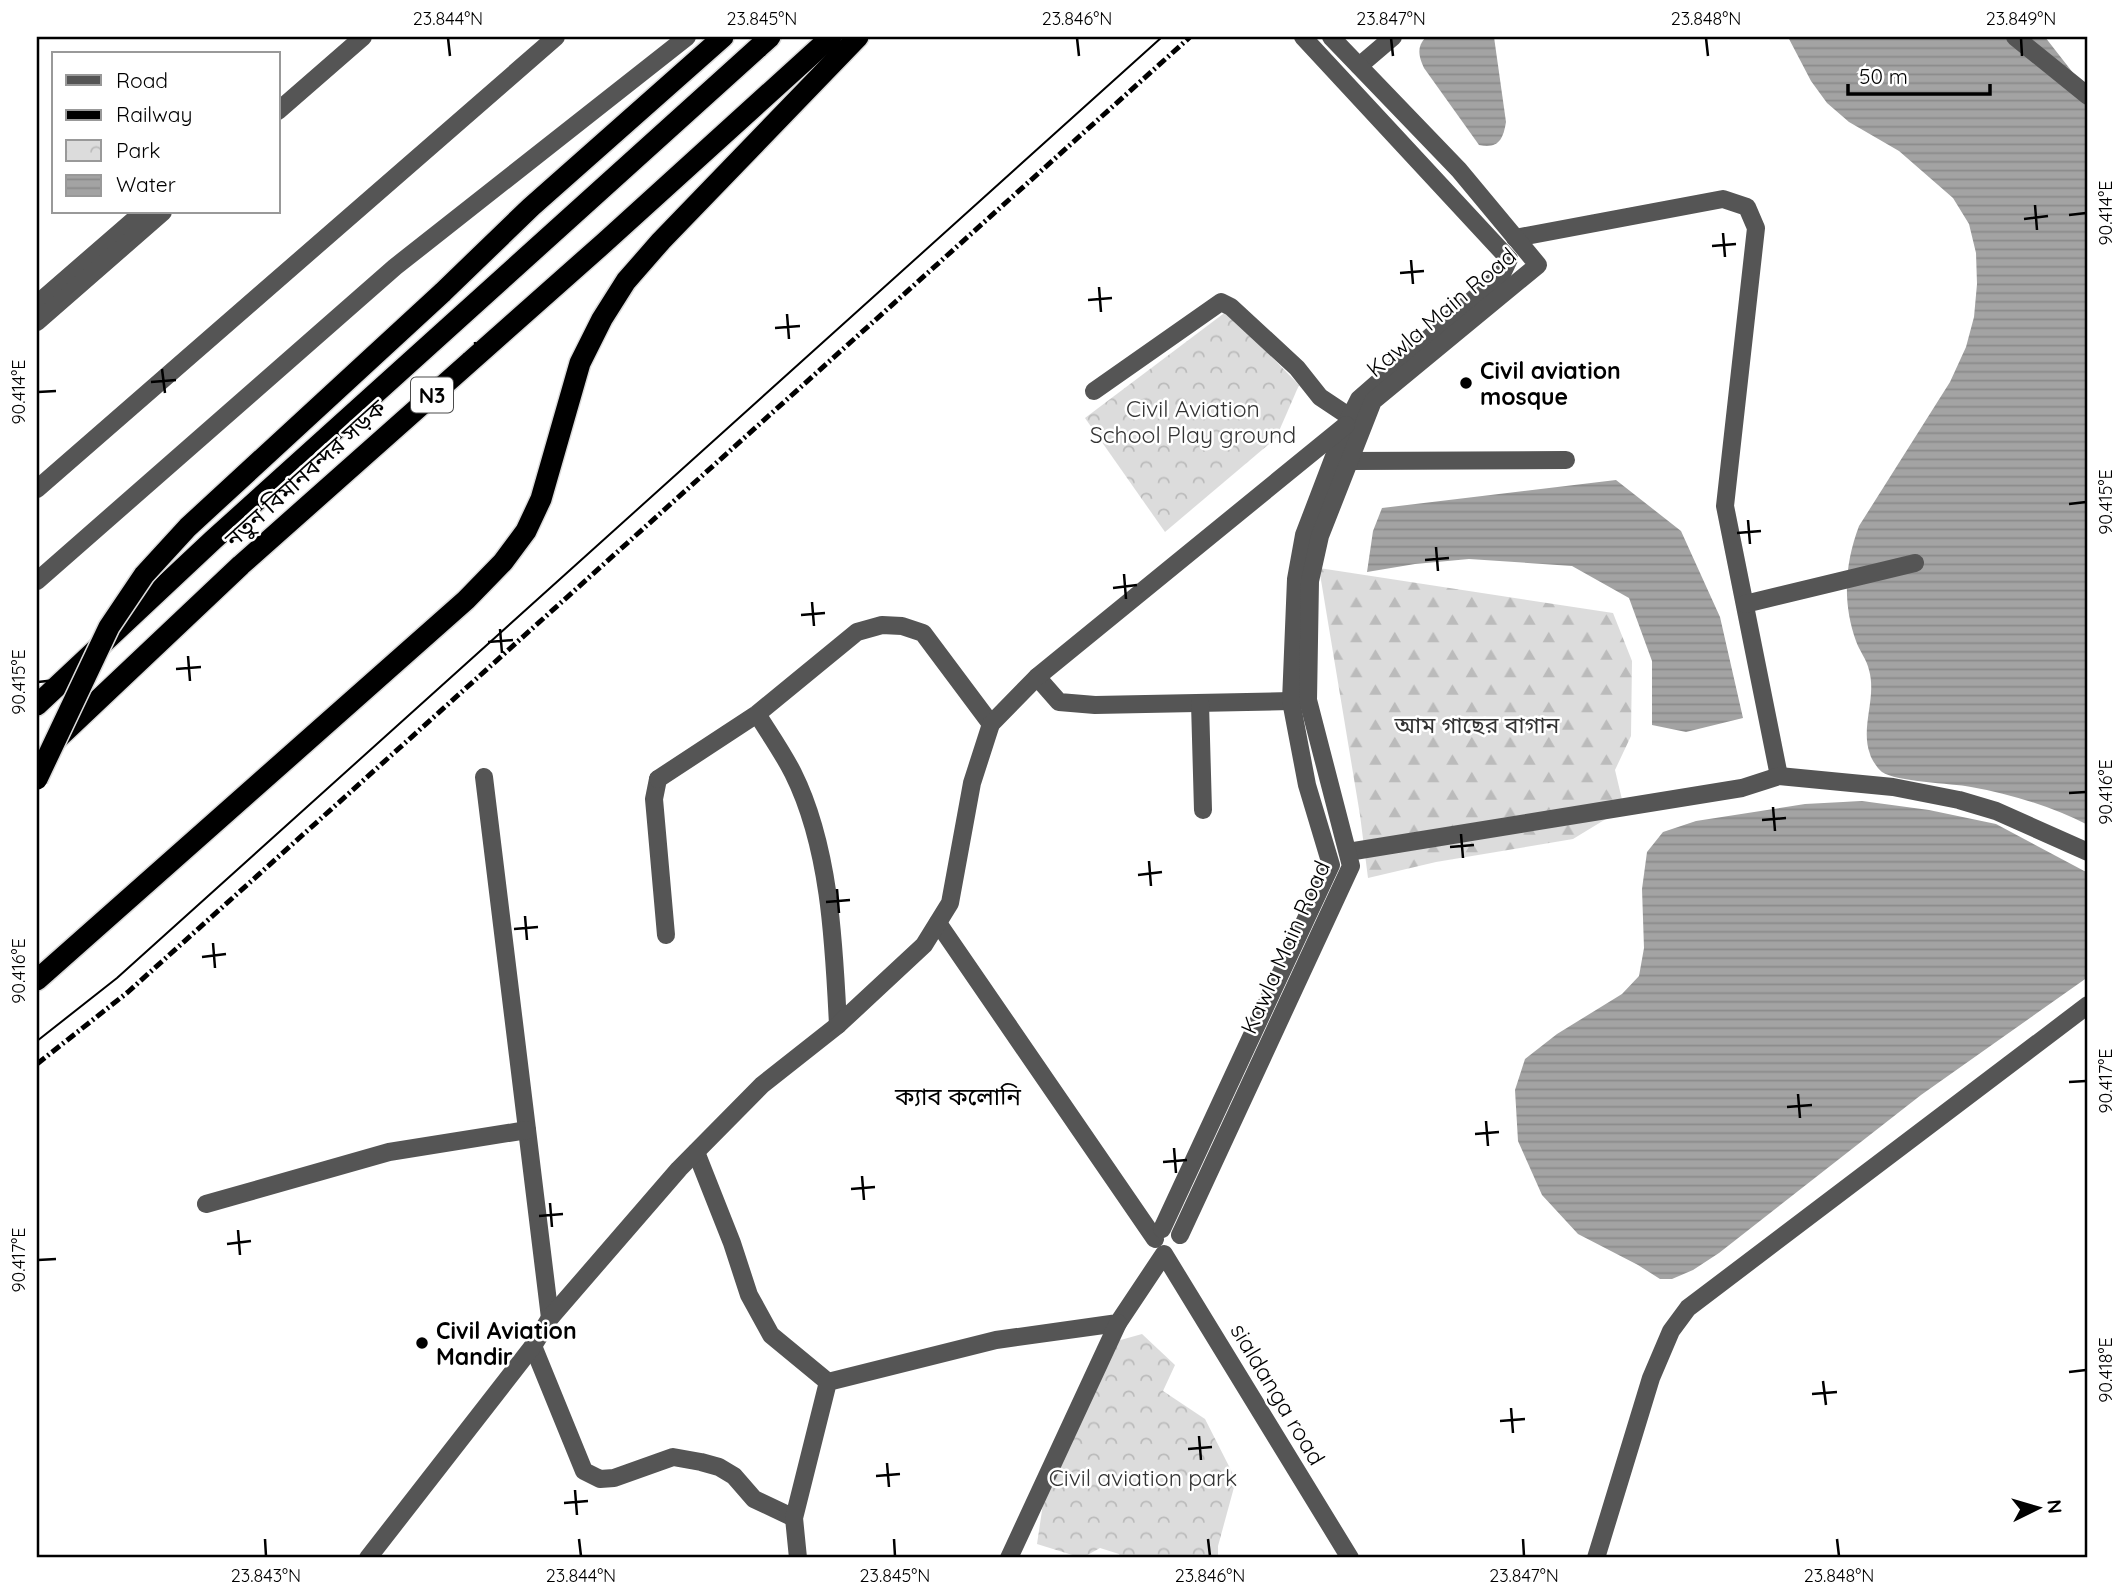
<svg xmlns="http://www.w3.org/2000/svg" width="2125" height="1595" font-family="Quicksand,'Noto Sans Bengali',sans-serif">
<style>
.forest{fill:url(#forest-firs)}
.park{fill:url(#park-crowns)}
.water{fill:url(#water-rules)}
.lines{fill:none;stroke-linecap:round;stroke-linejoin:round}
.highway-casing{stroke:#dbdbdb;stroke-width:24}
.minor{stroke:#555;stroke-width:18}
.highway{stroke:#000;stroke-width:21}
.tram{stroke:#000;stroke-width:2}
.rail{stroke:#000;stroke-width:5;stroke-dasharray:10 3.5 2 3.5;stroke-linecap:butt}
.highway-bridge-casing{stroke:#dbdbdb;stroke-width:24;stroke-linecap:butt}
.highway-bridge{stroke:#000;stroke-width:21}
.ticks{fill:none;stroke:#000;stroke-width:2.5}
.poi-dot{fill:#000;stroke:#fff;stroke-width:2.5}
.labels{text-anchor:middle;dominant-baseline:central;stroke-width:5;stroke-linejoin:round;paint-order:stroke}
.shield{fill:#fff;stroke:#4c4c4c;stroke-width:2}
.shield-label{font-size:21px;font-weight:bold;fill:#000}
.street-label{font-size:23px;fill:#000;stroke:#fff}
.poi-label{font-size:23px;font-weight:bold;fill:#000;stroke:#fff;text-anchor:start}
.park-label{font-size:23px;fill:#333;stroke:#fff}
.neighbourhood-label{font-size:24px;fill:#000;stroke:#fff}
.neatline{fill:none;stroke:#000;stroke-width:2.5}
.ticks-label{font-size:18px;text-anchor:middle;fill:#000}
</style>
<defs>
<pattern id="forest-firs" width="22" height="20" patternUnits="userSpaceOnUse" patternTransform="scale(1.75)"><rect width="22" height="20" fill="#dcdcdc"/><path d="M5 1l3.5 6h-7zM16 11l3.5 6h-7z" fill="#bbb"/></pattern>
<pattern id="park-crowns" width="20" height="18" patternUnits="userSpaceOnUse" patternTransform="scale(1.75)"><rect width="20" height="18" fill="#dcdcdc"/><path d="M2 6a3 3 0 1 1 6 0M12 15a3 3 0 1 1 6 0" fill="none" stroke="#bbb"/></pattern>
<pattern id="water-rules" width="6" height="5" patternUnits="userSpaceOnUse" patternTransform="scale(1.75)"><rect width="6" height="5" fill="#a3a3a3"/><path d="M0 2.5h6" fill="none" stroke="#8b8b8b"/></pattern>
</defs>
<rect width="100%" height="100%" fill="#fff"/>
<path class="forest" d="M1319 568 1613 613 1632 661 1631 736 1615 770 1624 808 1573 839 1436 862 1368 878 1360 815Z"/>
<g class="park">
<path d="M1227 311 1299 385 1276 438 1165 532 1085 418Z"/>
<path d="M1142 1334 1175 1365 1163 1391 1205 1419 1236 1480 1218 1546V1558H1121L1119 1554 1100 1548 1082 1558 1037 1544 1044 1497 1117 1341Z"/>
</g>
<g class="water">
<path d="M1426 37H1494L1506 122C1503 140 1498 149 1479 145L1424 68C1419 57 1416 47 1426 37Z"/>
<path d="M1788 37H2045L2088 92V825C2053 807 2011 794 1971 787 1951 783 1896 782 1882 772 1878 769 1871 759 1870 754 1860 727 1877 698 1869 670 1867 660 1859 650 1856 641 1842 602 1845 563 1859 526L1950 382 1966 347 1974 317 1977 284 1976 253 1969 224 1953 198 1899 151 1849 122 1827 103 1811 81Z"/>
<path d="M1616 480 1681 531 1720 617 1743 718 1686 732 1652 725V661L1629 598 1572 566 1469 559 1415 564 1367 572 1373 531 1382 508Z"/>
<path d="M1862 801 1929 810 1996 824 2088 873V977L1921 1095 1719 1253 1693 1270 1672 1279H1660L1638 1265 1578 1234 1542 1195 1518 1141 1515 1090 1525 1059 1557 1034 1622 994 1639 976 1644 948 1642 889 1647 852 1663 832 1696 821 1805 804Z"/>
</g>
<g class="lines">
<defs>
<g id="highway">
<path d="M442 293 531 207 723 37"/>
<path d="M37 705 213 540 770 37"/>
<path d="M58 738 241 565 605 242 831 37"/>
<path d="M37 980 466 600 503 562 526 531 541 499 580 363 602 319 626 281 661 241 858 37"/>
</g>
</defs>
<use href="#highway" class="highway-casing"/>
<g class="minor">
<path d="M2015 37 2088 96"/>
<path d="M1359 66 1393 37"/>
<path d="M278 111 363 37"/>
<path d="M1515 238 1723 199 1747 207 1756 228 1725 506 1779 776"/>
<path d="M37 304 143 212"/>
<path d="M37 322 163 212"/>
<path d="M1094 391 1221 302 1231 307 1297 368 1320 397 1350 417"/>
<path d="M1349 461 1566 460"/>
<path d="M37 489 556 37"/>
<path d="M37 581 395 267 687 37"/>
<path d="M1745 604 1915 563"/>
<path d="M1037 677 1059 702 1095 705 1291 701"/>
<path d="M1200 703 1203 810"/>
<path d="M484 777 550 1318"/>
<path d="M658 779 654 799 666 935"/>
<path d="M1348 852 1742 788 1779 776 1893 787 1959 800 1996 811 2088 852"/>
<path d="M938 923 1155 1239"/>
<path d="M838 1025C834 944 830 847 793 773 783 753 769 733 757 714L658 779 757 714 857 632 882 625 902 626 923 633 991 724"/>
<path d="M696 1152 732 1243 749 1295 771 1335 828 1382"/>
<path d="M206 1204 389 1152 527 1130"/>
<path d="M1162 1229 1331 865 1307 785 1291 701 1296 579 1304 535 1346 425 1359 399 1502 274 1509 259 1303 37"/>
<path d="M1180 1235 1351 866 1308 700 1310 581 1320 536 1373 401 1538 265 1459 170 1331 37"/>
<path d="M533 1346 584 1471 600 1479 614 1478 673 1457 701 1462 719 1467 734 1476 754 1499 794 1518"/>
<path d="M368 1558 533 1346 550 1318 679 1169 762 1085 838 1025 924 945 950 903 972 783 991 724 1037 677 1346 425"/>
<path d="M798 1558 794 1518 828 1382 996 1340 1118 1323 1164 1254 1350 1558"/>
<path d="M1009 1558 1118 1323"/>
<path d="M1596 1558 1651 1378 1671 1331 1688 1308 2088 1005"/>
</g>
<use href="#highway" class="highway"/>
<path class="tram" d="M37 1041 117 978 1162 37"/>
<path class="rail" d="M37 1064 128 992 1190 37"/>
<defs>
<path id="highway-bridge" d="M37 779 109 627 144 575 188 527 442 293"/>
</defs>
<use href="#highway-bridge" class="highway-bridge-casing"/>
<use href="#highway-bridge" class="highway-bridge"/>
</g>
<path class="ticks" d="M448 38 450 56M762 38 764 56M1077 38 1079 56M1391 38 1393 56M1706 38 1708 56M2021 38 2022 56M2035 205 2037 230M2069 215 2086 213M2024 219 2048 216M1723 233 1725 257M1712 246 1736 244M1411 260 1413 284M1400 273 1424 271M1099 287 1101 312M1088 300 1112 298M787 314 789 339M775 328 800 326M475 342 477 366M463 355 488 353M162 369 165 393M151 382 176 380M38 392 56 391M2069 504 2086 502M1748 520 1750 544M1737 533 1761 531M1436 547 1438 571M1425 560 1449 558M1124 574 1126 599M1113 588 1137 585M812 602 814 626M801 615 825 613M500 629 502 653M488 642 513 640M188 656 190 681M176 669 201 667M38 682 56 680M2069 793 2086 792M1773 807 1775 831M1762 820 1786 818M1461 834 1463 858M1450 847 1474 845M1149 861 1151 886M1138 875 1162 872M837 889 839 913M826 902 850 900M525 916 527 940M514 929 538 927M213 943 215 968M202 957 226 954M38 971 56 969M2069 1082 2086 1081M1798 1094 1800 1118M1787 1107 1812 1105M1486 1121 1488 1146M1475 1134 1499 1132M1174 1148 1176 1173M1163 1162 1187 1160M862 1176 864 1200M851 1189 875 1187M550 1203 552 1227M539 1216 563 1214M238 1230 240 1255M227 1244 251 1241M38 1260 56 1259M2069 1372 2086 1370M1823 1381 1826 1405M1812 1394 1837 1392M1511 1408 1513 1433M1500 1421 1525 1419M1199 1436 1201 1460M1188 1449 1212 1447M887 1463 889 1487M876 1476 900 1474M575 1490 577 1515M564 1503 588 1501M265 1539 266 1556M579 1539 581 1556M894 1539 895 1556M1208 1539 1210 1556M1523 1539 1524 1556M1837 1539 1839 1556"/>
<g class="poi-dot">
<circle cx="1466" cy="383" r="7"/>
<circle cx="422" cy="1343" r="7"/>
</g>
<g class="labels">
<rect class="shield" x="411" y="377.5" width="42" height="35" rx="5"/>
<g class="shield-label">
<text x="432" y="395">N3</text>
</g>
<g class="street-label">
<text transform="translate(1441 312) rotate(-40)">Kawla Main Road</text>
<text transform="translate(305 473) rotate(-42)">নতুন বিমানবন্দর সড়ক</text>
<text transform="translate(1285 947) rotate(-66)">Kawla Main Road</text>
<text transform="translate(1278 1394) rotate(59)">sialdanga road</text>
</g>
<g class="poi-label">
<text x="1480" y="370">Civil aviation<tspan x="1480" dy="26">mosque</tspan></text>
<text x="436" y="1330">Civil Aviation<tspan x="436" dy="26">Mandir</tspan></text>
</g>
<g class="park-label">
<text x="1193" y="408">Civil Aviation<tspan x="1193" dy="26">School Play ground</tspan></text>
<text x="1477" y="724">আম গাছের বাগান</text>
<text x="1143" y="1477">Civil aviation park</text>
</g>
<g class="neighbourhood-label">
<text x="958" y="1096">ক্যাব কলোনি</text>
</g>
</g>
<rect width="2125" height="1595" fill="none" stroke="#ffffff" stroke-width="77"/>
<rect x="52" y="52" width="228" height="161" fill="#ffffff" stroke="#999999" stroke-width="2"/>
<rect x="66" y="75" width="35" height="10" fill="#555555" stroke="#999999" stroke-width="2"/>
<text x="116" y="88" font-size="21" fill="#000000">Road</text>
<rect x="66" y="110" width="35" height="10" fill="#000000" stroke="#999999" stroke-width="2"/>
<text x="116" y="122" font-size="21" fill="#000000">Railway</text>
<rect x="66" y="140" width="35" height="21" fill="url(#park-crowns)" stroke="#999999" stroke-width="2"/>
<text x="116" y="158" font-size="21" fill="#000000">Park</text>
<rect x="66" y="175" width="35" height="21" fill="url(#water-rules)" stroke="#999999" stroke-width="2"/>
<text x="116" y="192" font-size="21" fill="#000000">Water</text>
<g transform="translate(2038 1508) rotate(85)" stroke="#ffffff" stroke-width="5" paint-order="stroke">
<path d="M0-5L12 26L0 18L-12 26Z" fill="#000000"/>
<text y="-10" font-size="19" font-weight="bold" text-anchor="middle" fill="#000000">N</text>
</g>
<path d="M1848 84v10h142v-10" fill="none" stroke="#000000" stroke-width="3.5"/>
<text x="1859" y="84" font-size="21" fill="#000000" stroke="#ffffff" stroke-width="5" paint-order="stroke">50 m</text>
<rect x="38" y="38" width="2048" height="1518" class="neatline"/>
<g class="ticks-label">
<text x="448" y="25">23.844°N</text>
<text x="762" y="25">23.845°N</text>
<text x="1077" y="25">23.846°N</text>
<text x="1391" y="25">23.847°N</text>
<text x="1706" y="25">23.848°N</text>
<text x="2021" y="25">23.849°N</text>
<text transform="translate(2106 213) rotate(-90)" y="6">90.414°E</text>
<text transform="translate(19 392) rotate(-90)" y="6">90.414°E</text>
<text transform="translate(2106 502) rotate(-90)" y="6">90.415°E</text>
<text transform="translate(19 682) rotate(-90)" y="6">90.415°E</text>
<text transform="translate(2106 792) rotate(-90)" y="6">90.416°E</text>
<text transform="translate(19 971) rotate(-90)" y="6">90.416°E</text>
<text transform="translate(2106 1081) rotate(-90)" y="6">90.417°E</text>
<text transform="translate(19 1260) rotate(-90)" y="6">90.417°E</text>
<text transform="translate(2106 1370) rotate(-90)" y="6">90.418°E</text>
<text x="266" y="1582">23.843°N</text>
<text x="581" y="1582">23.844°N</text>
<text x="895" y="1582">23.845°N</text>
<text x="1210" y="1582">23.846°N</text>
<text x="1524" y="1582">23.847°N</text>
<text x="1839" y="1582">23.848°N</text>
</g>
</svg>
